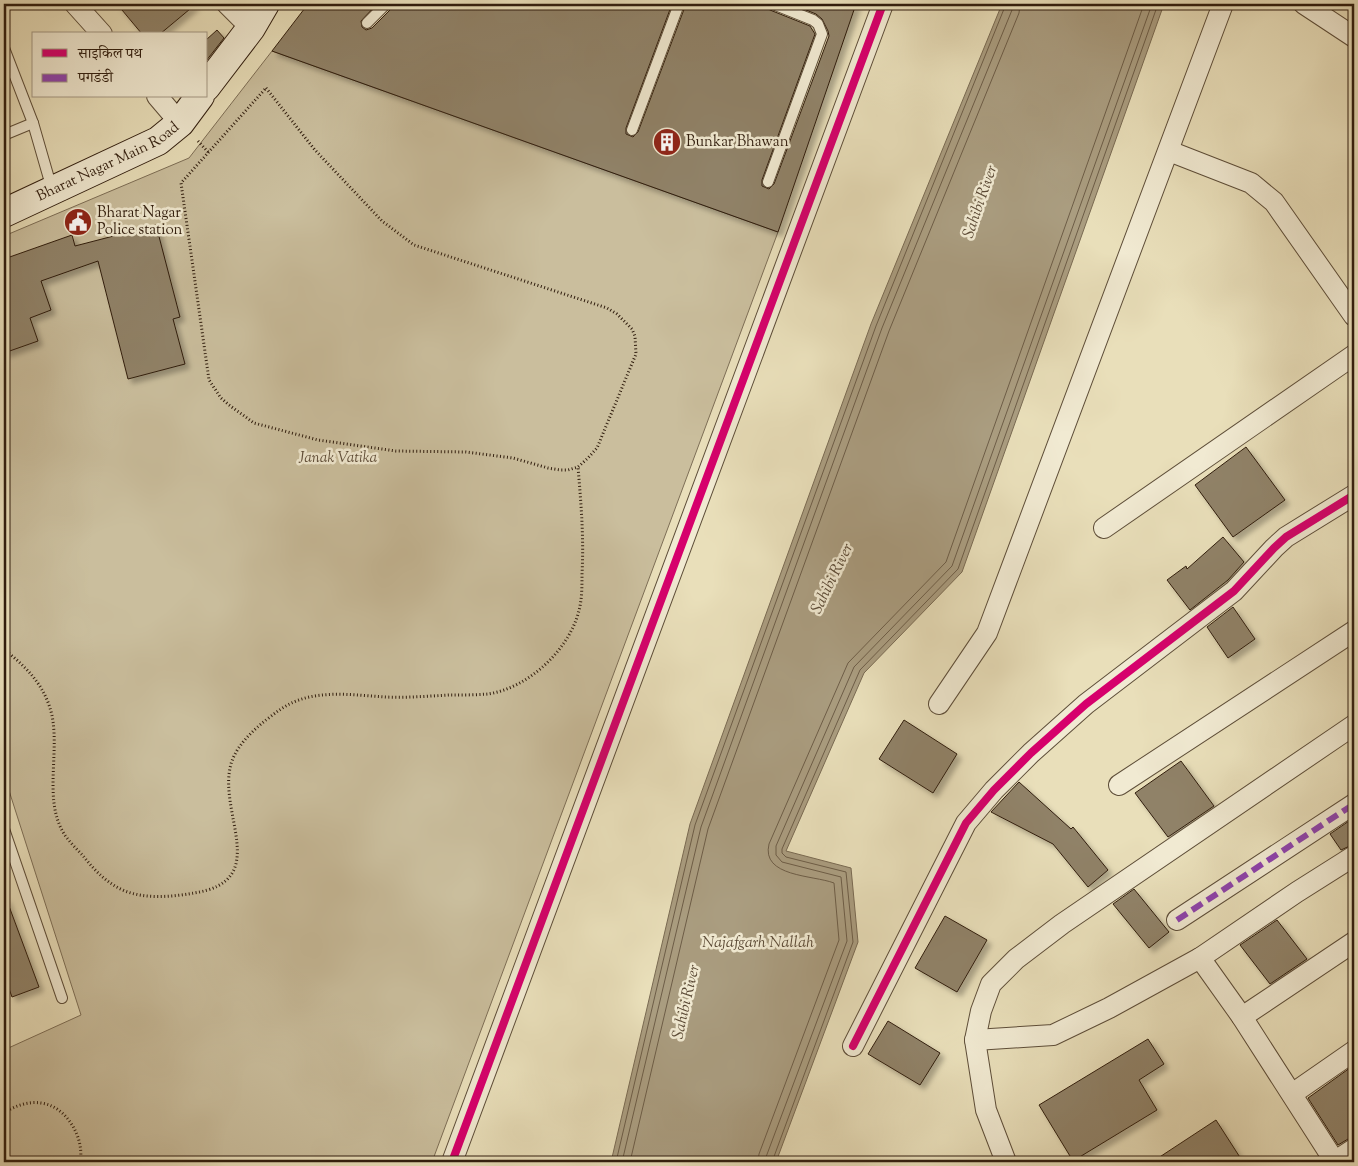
<svg xmlns="http://www.w3.org/2000/svg" width="1358" height="1166" font-family="'Sorts Mill Goudy','Noto Serif Devanagari',serif">
<style>
.green{fill:#cabe9d;stroke:#7d6e56}
.water{fill:#aa9d80;stroke:#796a52}
.lines{fill:none;stroke-linecap:round;stroke-linejoin:round}
.shore{stroke:#6d5d47;stroke-width:1}
.building{fill:#908267;stroke:#301d0e;filter:url(#shadow)}
.lane-casing{stroke:#5e4e39;stroke-width:12}
.street-casing{stroke:#5e4e39;stroke-width:22}
.secondary-casing{stroke:#301d0e;stroke-width:30}
.path{stroke:#301d0e;stroke-width:3;stroke-dasharray:1 2.5;stroke-linecap:butt}
.lane{stroke:#f1ead2;stroke-width:10}
.street{stroke:#f1ead2;stroke-width:20}
.secondary{stroke:#f1ead2;stroke-width:28}
.quiet{stroke:#8e44ad;stroke-width:6;stroke-dasharray:12 6;stroke-linecap:butt}
.cycleway-casing{stroke:#f1ead2;stroke-width:11}
.cycleway{stroke:#d6006c;stroke-width:8}
.labels{text-anchor:middle;dominant-baseline:central;stroke-width:5;stroke-linejoin:round;paint-order:stroke}
.poi-label{font-size:15px;fill:#301d0e;stroke:#f1ead2;text-anchor:start}
.street-label{font-size:15px;fill:#301d0e;stroke:#f1ead2}
.park-label{font-size:15px;font-style:italic;fill:#5e4d39;stroke:#f1ead2}
.water-label{font-size:16px;font-style:italic;fill:#5b4a36;stroke:#f1ead2}
</style>
<defs>
<filter id="shadow"><feDropShadow dx="4.5" dy="4.5" stdDeviation="2.5" flood-color="#0004"/></filter>
</defs>
<rect width="100%" height="100%" fill="#e9dfba"/>
<filter id="stains"><feTurbulence type="fractalNoise" baseFrequency=".004" numOctaves="4"/><feColorMatrix values="0 0 0 0 .2 0 0 0 0 .09 0 0 0 0 .02 0 0 0 .5 -.17"/></filter>
<radialGradient id="worn" r=".72"><stop offset=".6" stop-color="#630" stop-opacity="0"/><stop offset="1" stop-color="#630" stop-opacity=".3"/></radialGradient>
<path class="green" d="M272 51 778 232 432 1162H4V1050L81 1015 4 775V236L189 158Z"/>
<path class="water" d="M1002 4H1164L962 572 864 673 786 851 851 868 858 942 776 1162H611L690 824 871 324Z"/>
<g class="lines">
<g class="shore">
<path d="M616 1162 695 825 876 326 1006 4"/>
<path d="M622 1162 701 827 882 328 1012 10V4"/>
<path d="M630 1162 708 829 889 331 1019 13 1020 4"/>
<path d="M758 1162 759 1154 839 940 834 883C813 875 761 877 769 844L848 663 946 562 1144 4"/>
<path d="M765 1162 766 1157 847 941 841 877 782 862 776 855V846L854 667 952 566 1152 4"/>
<path d="M772 1162 853 942 846 872 786 857 782 853V849L860 670 958 569 1158 4"/>
</g>
</g>
<g class="building">
<path d="M117 4H196L160 34H142Z"/>
<path d="M308 4H377L361 21 362 27 366 30 372 28 391 9 393 4H672L626 128V134L633 137 638 132 686 4H766L767 8 770 10 810 26 815 34 762 180V186L769 189 774 184 829 36 828 31 822 19 816 14 791 4H856L778 232 272 51Z"/>
<path d="M217 30 224 38 206 61V40Z"/>
<path d="M156 225 180 317 173 319 185 364 128 379 98 261 41 281 51 310 30 318 38 341 4 353V259L72 235 75 246Z"/>
<path d="M1246 447 1285 500 1233 537 1195 485Z"/>
<path d="M1223 537 1244 562 1228 580 1190 610 1167 580 1186 566 1187 569Z"/>
<path d="M1233 607 1255 639 1228 658 1207 627Z"/>
<path d="M904 720 957 754 933 793 879 759Z"/>
<path d="M1181 761 1214 806 1168 837 1135 793Z"/>
<path d="M1019 782 1071 829 1073 827 1108 870 1088 887 1053 844 991 812Z"/>
<path d="M1349 821 1354 828V844L1341 850 1330 834Z"/>
<path d="M1134 889 1169 932 1149 948 1113 904Z"/>
<path d="M4 898H6L39 987 12 997 4 975Z"/>
<path d="M945 916 987 940 957 992 915 968Z"/>
<path d="M1277 920 1307 959 1270 984 1240 945Z"/>
<path d="M888 1021 940 1053 920 1085 868 1054Z"/>
<path d="M1148 1039 1164 1064 1139 1080 1157 1110 1073 1161 1039 1105Z"/>
<path d="M1354 1065V1137L1348 1139 1338 1145 1308 1098Z"/>
<path d="M1216 1120 1243 1162H1152Z"/>
</g>
<g class="lines">
<defs>
<g id="lane">
<path d="M367 23 386 4"/>
<path d="M4 48 33 123 52 189"/>
<path d="M632 130 679 4"/>
<path d="M4 135 33 123"/>
<path d="M768 182 822 34 818 24 813 20 773 4"/>
<path d="M4 829 62 998"/>
</g>
<g id="street">
<path d="M75 4 102 34"/>
<path d="M227 4 251 28"/>
<path d="M1304 4 1354 37"/>
<path d="M157 96 180 123"/>
<path d="M1169 151 1251 183 1274 202 1354 316"/>
<path d="M1104 528 1354 355"/>
<path d="M939 704 987 633 1223 4"/>
<path d="M1119 785 1354 631"/>
<path d="M1177 920 1354 804"/>
<path d="M1200 958 1242 1017 1335 1162"/>
<path d="M1242 1017 1354 942"/>
<path d="M975 1040 1053 1035 1109 1008 1200 958 1297 892 1354 856"/>
<path d="M853 1046 966 823 994 790 1031 753 1086 704 1234 591 1274 548 1286 537 1354 495"/>
<path d="M1292 1094 1354 1051"/>
<path d="M452 1162 883 4"/>
<path d="M1006 1162 986 1110 975 1040 981 1011 991 984 1016 959 1062 924 1354 725"/>
<path d="M1334 1162 1354 1149"/>
</g>
<g id="secondary">
<path d="M206 87 251 28 265 4"/>
<path id="s1" d="M4 213 158 141 180 123 200 96"/>
</g>
</defs>
<use href="#lane" class="lane-casing"/>
<use href="#street" class="street-casing"/>
<use href="#secondary" class="secondary-casing"/>
<g class="path">
<path d="M266 88 315 150 382 221 414 245 607 308 617 314 632 329 635 336 636 354 597 448 588 458 578 467 568 470H560L548 468 513 458 466 452 396 451 318 440 254 423 229 405 221 398 209 380 181 183Z"/>
<path d="M198 141 209 153"/>
<path d="M6 651C25 666 41 682 49 705 63 743 42 796 63 832 68 841 77 849 84 857 95 871 108 884 125 891 145 899 172 897 194 893 273 881 217 813 231 764 237 742 262 722 281 709 312 688 350 695 386 697 407 698 429 696 450 695 462 695 476 695 488 694 529 688 572 648 580 606 582 596 582 585 582 574 584 538 581 503 578 467"/>
<path d="M4 1113C14 1106 29 1101 41 1103 67 1106 85 1139 80 1162"/>
</g>
<use href="#lane" class="lane"/>
<use href="#street" class="street"/>
<use href="#secondary" class="secondary"/>
<path class="quiet" d="M1177 920 1354 804"/>
<defs>
<g id="cycleway">
<path d="M853 1046 966 823 994 790 1031 753 1086 704 1234 591 1274 548 1286 537 1354 495"/>
<path d="M452 1162 883 4"/>
</g>
</defs>
<use href="#cycleway" class="cycleway-casing"/>
<use href="#cycleway" class="cycleway"/>
</g>
<defs>
<symbol id="building-disc" viewBox="-11 -11 22 22"><circle r="9.5" fill="#8f2418" stroke="#f1ead2"/><path d="M-4-6H4V6H1V3H-1V6H-4ZM-2.5-4.3h1.7v1.8h-1.7ZM.8-4.3h1.7v1.8H.8ZM-2.5-1h1.7V.8h-1.7ZM.8-1h1.7V.8H.8Z" fill="#fff"/></symbol>
<symbol id="civic-disc" viewBox="-11 -11 22 22"><circle r="9.5" fill="#8f2418" stroke="#f1ead2"/><path d="M-.6-6.5H3V-4.5H.6V-3L4-1V1h2V6H-6V1h2V-1L-.6-3ZM-1.2 2.5V6h2.4V2.5Z" fill="#fff"/></symbol>
</defs>
<g fill-rule="evenodd">
<use href="#building-disc" x="651" y="126" width="32" height="32"/>
<use href="#civic-disc" x="62" y="206" width="32" height="32"/>
</g>
<g class="labels">
<g class="poi-label">
<text x="686" y="142">Bunkar Bhawan</text>
<text x="97" y="213">Bharat Nagar<tspan x="97" dy="17">Police station</tspan></text>
</g>
<g class="street-label">
<text stroke="none"><textPath href="#s1" startOffset="116">Bharat Nagar Main Road</textPath></text>
</g>
<g class="park-label">
<text x="338" y="458">Janak Vatika</text>
</g>
<g class="water-label">
<text transform="translate(981 202) rotate(-71)">Sahibi River</text>
<text transform="translate(833 579) rotate(-64)">Sahibi River</text>
<text x="758" y="943">Najafgarh Nallah</text>
<text transform="translate(687 1002) rotate(-77)">Sahibi River</text>
</g>
</g>
<rect width="1358" height="1166" fill="none" stroke="#e9dfba" stroke-width="20"/>
<rect x="5" y="5" width="1348" height="1156" fill="none" stroke="#301d0e" stroke-width="2.5"/>
<rect x="10" y="10" width="1338" height="1146" fill="none" stroke="#301d0e"/>
<rect x="32" y="32" width="175" height="65" fill="#f1ead2" stroke="#a49884"/>
<rect x="42" y="49" width="25" height="8" fill="#d6006c" stroke="#a49884"/>
<text x="78" y="58" font-size="15" fill="#301d0e">साइकिल पथ</text>
<rect x="42" y="74" width="25" height="8" fill="#8e44ad" stroke="#a49884"/>
<text x="78" y="82" font-size="15" fill="#301d0e">पगडंडी</text>
<rect width="100%" height="100%" filter="url(#stains)"/>
<rect width="100%" height="100%" fill="url(#worn)"/>
</svg>
